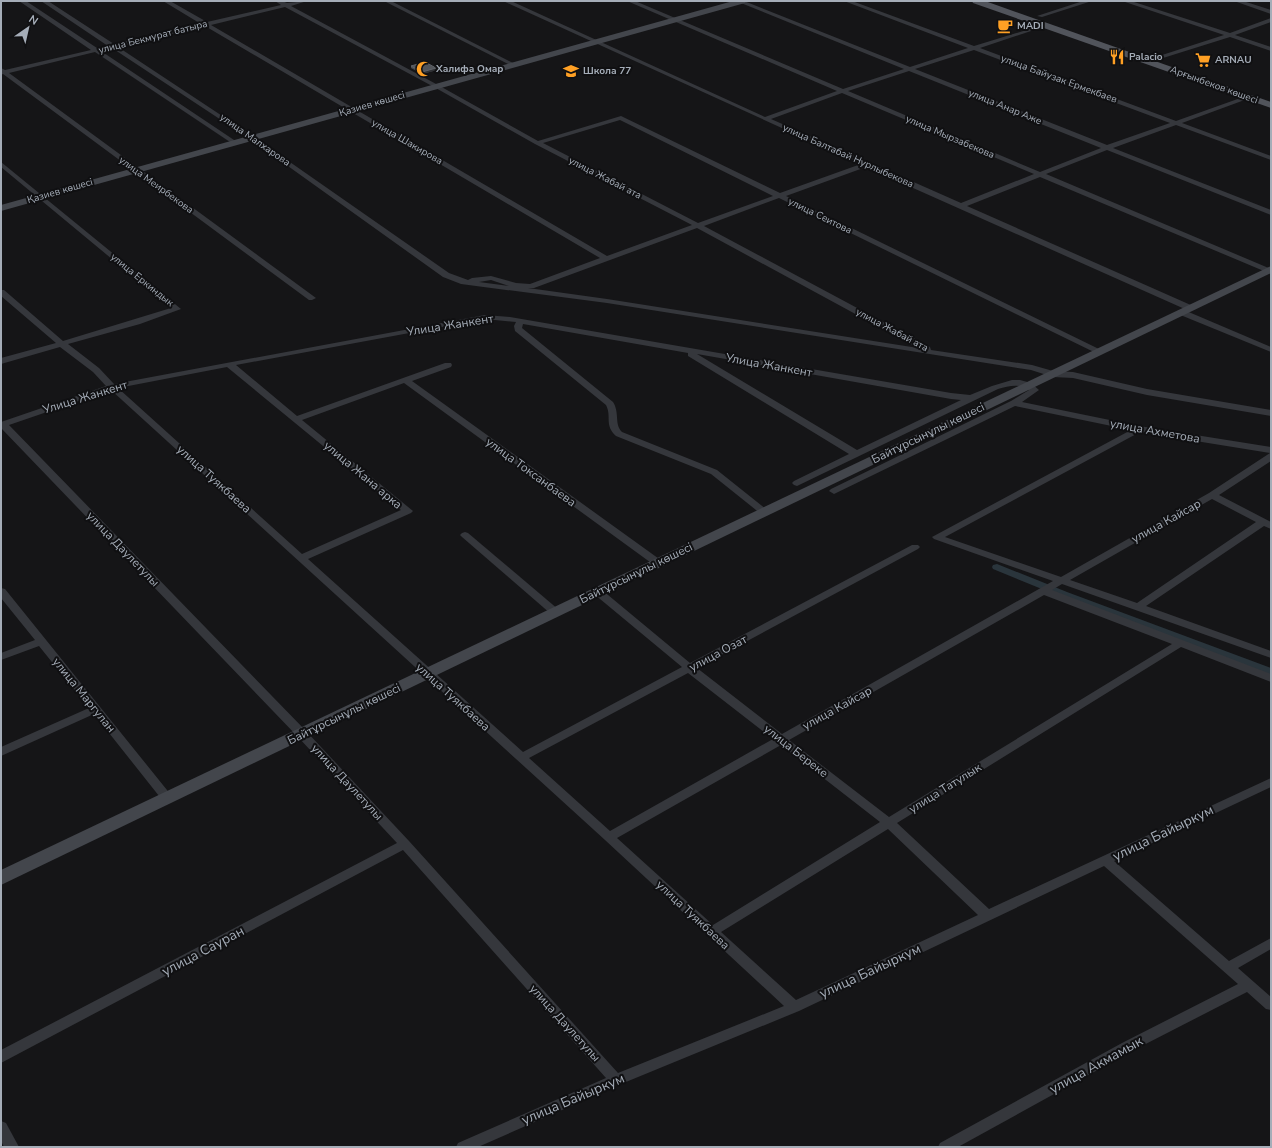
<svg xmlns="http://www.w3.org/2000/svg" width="1272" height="1148" font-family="'Nunito Sans',sans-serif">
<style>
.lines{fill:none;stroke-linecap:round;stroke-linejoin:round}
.canal{fill:#2a353c;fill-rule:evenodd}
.street{fill:#35373c;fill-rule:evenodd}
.secondary{fill:#43464c;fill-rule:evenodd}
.primary{fill:#51545b;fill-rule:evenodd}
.wall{fill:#484a4f}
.shaded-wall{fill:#2f3134}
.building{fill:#52555a;stroke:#5f6369}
.labels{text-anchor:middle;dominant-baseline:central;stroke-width:4;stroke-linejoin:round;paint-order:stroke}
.far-poi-label{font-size:10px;font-weight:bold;fill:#a5adb8;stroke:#101012;text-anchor:start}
.far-street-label{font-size:10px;fill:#a5adb8;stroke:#101012}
.street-label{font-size:12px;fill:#a5adb8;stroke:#101012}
.near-street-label{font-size:14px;fill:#a5adb8;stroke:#101012}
</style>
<rect width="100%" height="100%" fill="#151517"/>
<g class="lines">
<path class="canal" d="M997 564 1067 592 1271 668V676L1059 596 993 569 992 567 993 565Z"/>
<g class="street">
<path d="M19 1H26L97 48 108 46 41 1H48L114 44 201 24 163 1H170L207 22 281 5 275 1H282L287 3 307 1 291 6 438 85 538 141 621 116 780 193 861 164 503 1H511L765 117 837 91 627 1H635L843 89 904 69 736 1H744L910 67 968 48 844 1H852L974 46 1046 24V26L980 48 1176 121 1246 96H1250V98L1182 123 1271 156V160L1176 125 1113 148 1271 210V215L1107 150 1046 174 1271 269V274L1040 177 967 206 1193 306V310H1187L866 167 786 196 1101 350 1102 352 1101 354H1098L779 198 704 226 930 347 931 350 1032 365 1053 371 1073 372 1147 389 1271 410V416L1147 395 1073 378 1053 377 1031 370 607 303 461 284 443 277 250 139 112 48 101 51 237 142V144H233L95 52 9 73 316 298 312 300H309L3 74 1 75V68L5 70 91 50ZM285 7 434 87 535 144 692 225 607 256 211 25ZM205 26 600 258 530 284 516 283 491 276 472 278 468 280 449 273 254 137 118 47ZM974 50 1170 123 1107 145 915 69ZM909 71 1101 148 1040 172 848 91ZM842 93 1034 174 961 203 771 119ZM620 120 773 196 698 223 543 143ZM697 228 918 348 607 299 528 288H534ZM491 280 509 286 479 282Z"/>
<path d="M384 1H391L517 65 512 66Z"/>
<path d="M1083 1H1092L1042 17 1037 16Z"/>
<path d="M1122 1H1131L1230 33 1271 18V22L1235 35 1271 47V51L1230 37 1163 58H1159V56L1224 35Z"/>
<path d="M1234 1H1243L1271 10V14Z"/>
<path d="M1 162 181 309 140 324 68 344 99 368 114 384 485 315 510 317 951 393 970 395 992 386 1012 380H1020L1031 383 1039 390 1022 402 1139 426 1271 447V461L1219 495 1271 522V529L1264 526 1146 606 1271 651V658L1062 584 1052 590 1271 674V682L1181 647 897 823 989 909 1271 778V787L1114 861 1229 961 1271 938V949L1238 968 1271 997V1010L1266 1009 1247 992 1132 1051 958 1147H938L940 1143 1122 1043 1238 984 1104 866 799 1011 621 1084 478 1147H456L458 1143 606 1078 403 850 1 1063V1050L397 843 298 737 1 428V422L106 386 93 372 60 347 1 364V358L56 343 1 296V290H4L63 341 171 308 1 167ZM485 319 516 322 514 326 515 331 606 405C612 417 604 425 616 436L711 474 761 514 764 515 769 512 767 510 717 470 622 432C614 424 620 413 613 402L522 328 523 324 688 353V356L849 454 794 481 792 483 794 485 797 486 998 389C1009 386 1019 383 1029 390L1011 401 831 489 829 491 834 494 1015 406 1131 430 932 537 934 539 1053 581 782 734 697 668 918 549 920 547 918 545H912L690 663 602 590H594L593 592 594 594 682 667 523 752 308 559 411 513 413 511 302 420 404 383 654 565H662L663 563 662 561 412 381 451 367 452 365 451 363H445L297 416 236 365ZM697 354 951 399 961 400 857 450ZM227 367 401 510 302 554 118 388ZM111 390 605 840 784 1006 618 1073 409 841 306 731 9 425ZM1140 432 1270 453 1209 493 1061 577 945 537ZM1212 499 1256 522 1137 603 1070 580ZM1044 595 1172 644 889 817 789 740ZM688 673 773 739 610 831 529 758ZM781 745 880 822 713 925 617 838ZM888 829 978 915 796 1000 721 932Z"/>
<path d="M1178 310H1184L1271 347V352L1178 314Z"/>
<path d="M465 532 468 533 559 610 560 612 559 614H551L462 537 460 535 462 533Z"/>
<path d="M1 588 5 589 171 795 173 798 171 801 167 802 163 801 94 714 1 756V747L89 708 39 646 1 660V653L35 640 1 598Z"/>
<path d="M1 1121 6 1123 19 1147H4L1 1141Z"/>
</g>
<g class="secondary">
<path d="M733 1H746L745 3 1 211V205Z"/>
<path d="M1271 266V273L1 885V870Z"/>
</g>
<path class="primary" d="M972 1H985L1271 102V108L973 3Z"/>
</g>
<path class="wall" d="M411 66 437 70 422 74 411 68Z"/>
<path class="shaded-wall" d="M436 68 437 70 422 74V72Z"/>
<path class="building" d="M425 62 436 68 422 72 411 66Z"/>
<defs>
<symbol id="cafe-bare" viewBox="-9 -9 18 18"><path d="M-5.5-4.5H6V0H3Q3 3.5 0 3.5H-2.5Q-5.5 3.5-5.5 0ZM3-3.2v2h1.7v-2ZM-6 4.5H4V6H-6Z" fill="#ffa024" stroke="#101012" stroke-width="2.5" paint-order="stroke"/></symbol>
<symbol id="restaurant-bare" viewBox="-9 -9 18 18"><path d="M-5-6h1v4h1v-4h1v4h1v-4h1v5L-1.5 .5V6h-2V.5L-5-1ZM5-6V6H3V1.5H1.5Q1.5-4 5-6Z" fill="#ffa024" stroke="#101012" stroke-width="2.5" paint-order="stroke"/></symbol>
<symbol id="supermarket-bare" viewBox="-9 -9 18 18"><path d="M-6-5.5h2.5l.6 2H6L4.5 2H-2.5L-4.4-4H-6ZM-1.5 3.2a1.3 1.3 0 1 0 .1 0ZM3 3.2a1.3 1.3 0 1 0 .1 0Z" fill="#ffa024" stroke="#101012" stroke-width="2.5" paint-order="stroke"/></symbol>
<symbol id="mosque-bare" viewBox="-9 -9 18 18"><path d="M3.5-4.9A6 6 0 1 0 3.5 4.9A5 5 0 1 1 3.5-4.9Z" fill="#ffa024" stroke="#101012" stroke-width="2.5" paint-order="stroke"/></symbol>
<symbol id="school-bare" viewBox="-9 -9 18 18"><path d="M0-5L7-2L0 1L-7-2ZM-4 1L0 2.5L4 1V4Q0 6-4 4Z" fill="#ffa024" stroke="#101012" stroke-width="2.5" paint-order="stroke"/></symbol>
</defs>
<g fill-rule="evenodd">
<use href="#cafe-bare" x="994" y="15" width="22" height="22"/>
<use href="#restaurant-bare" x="1106" y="46" width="22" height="22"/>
<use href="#supermarket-bare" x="1192" y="49" width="22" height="22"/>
<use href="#mosque-bare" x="413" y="58" width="22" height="22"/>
<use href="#school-bare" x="560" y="60" width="22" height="22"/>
</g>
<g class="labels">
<g class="far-poi-label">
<text x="1017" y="26">MADI</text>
<text x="1129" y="57">Palacio</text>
<text x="1215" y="60">ARNAU</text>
<text x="436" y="69">Халифа Омар</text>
<text x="583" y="71">Школа 77</text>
</g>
<g class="far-street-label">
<text transform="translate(153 37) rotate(-14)">улица Бекмурат батыра</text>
<text transform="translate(1059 79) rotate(20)">улица Байузак Ермекбаев</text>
<text transform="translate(1214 85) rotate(20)">Арғынбеков көшесі</text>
<text transform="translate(372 104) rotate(-16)">Қазиев көшесі</text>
<text transform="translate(1005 107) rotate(22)">улица Анар Аже</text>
<text transform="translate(950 137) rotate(23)">улица Мырзабекова</text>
<text transform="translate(255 140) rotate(35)">улица Малхарова</text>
<text transform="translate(407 142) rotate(30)">улица Шакирова</text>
<text transform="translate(848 156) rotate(24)">улица Балтабай Нурлыбекова</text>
<text transform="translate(605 178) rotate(27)">улица Жабай ата</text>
<text transform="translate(156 185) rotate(36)">улица Меирбекова</text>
<text transform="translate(60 191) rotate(-16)">Қазиев көшесі</text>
<text transform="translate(820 216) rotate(26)">улица Сеитова</text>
<text transform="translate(142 280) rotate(39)">улица Еркиндык</text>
<text transform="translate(892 330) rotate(28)">улица Жабай ата</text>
</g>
<g class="street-label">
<text transform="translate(450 325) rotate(-9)">Улица Жанкент</text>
<text transform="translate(769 365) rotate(10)">Улица Жанкент</text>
<text transform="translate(85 397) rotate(-17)">Улица Жанкент</text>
<text transform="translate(1155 431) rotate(10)">улица Ахметова</text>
<text transform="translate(928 433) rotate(-26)">Байтұрсынұлы көшесі</text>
<text transform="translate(531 472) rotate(36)">улица Токсанбаева</text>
<text transform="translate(363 475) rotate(40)">улица Жана арка</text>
<text transform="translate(214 479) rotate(42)">улица Туякбаева</text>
<text transform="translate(1166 521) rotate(-29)">улица Кайсар</text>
<text transform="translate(123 549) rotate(46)">улица Даулетулы</text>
<text transform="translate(636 573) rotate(-26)">Байтұрсынұлы көшесі</text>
<text transform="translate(718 653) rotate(-28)">улица Озат</text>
<text transform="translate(84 695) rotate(51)">улица Маргулан</text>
<text transform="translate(453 697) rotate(42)">улица Туякбаева</text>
<text transform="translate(837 708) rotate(-29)">улица Кайсар</text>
<text transform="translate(344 714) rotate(-26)">Байтұрсынұлы көшесі</text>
<text transform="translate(796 751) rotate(38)">улица Береке</text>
<text transform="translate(347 782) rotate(47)">улица Даулетулы</text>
<text transform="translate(945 788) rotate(-32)">улица Татулык</text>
<text transform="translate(693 915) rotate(43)">улица Туякбаева</text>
<text transform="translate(565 1023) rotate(48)">улица Даулетулы</text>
</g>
<g class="near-street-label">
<text transform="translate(1163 833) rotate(-26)">улица Байыркум</text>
<text transform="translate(203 951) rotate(-28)">улица Сауран</text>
<text transform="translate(870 971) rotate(-25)">улица Байыркум</text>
<text transform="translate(1096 1065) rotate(-29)">улица Акмамык</text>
<text transform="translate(573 1099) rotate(-23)">улица Байыркум</text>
</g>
</g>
<rect width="1272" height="1148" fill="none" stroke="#a5adb8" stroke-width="4"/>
<g transform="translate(28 28) rotate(34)" stroke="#101012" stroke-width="3" paint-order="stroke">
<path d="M0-3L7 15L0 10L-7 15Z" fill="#a5adb8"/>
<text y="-6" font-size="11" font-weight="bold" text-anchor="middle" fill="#a5adb8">N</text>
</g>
</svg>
